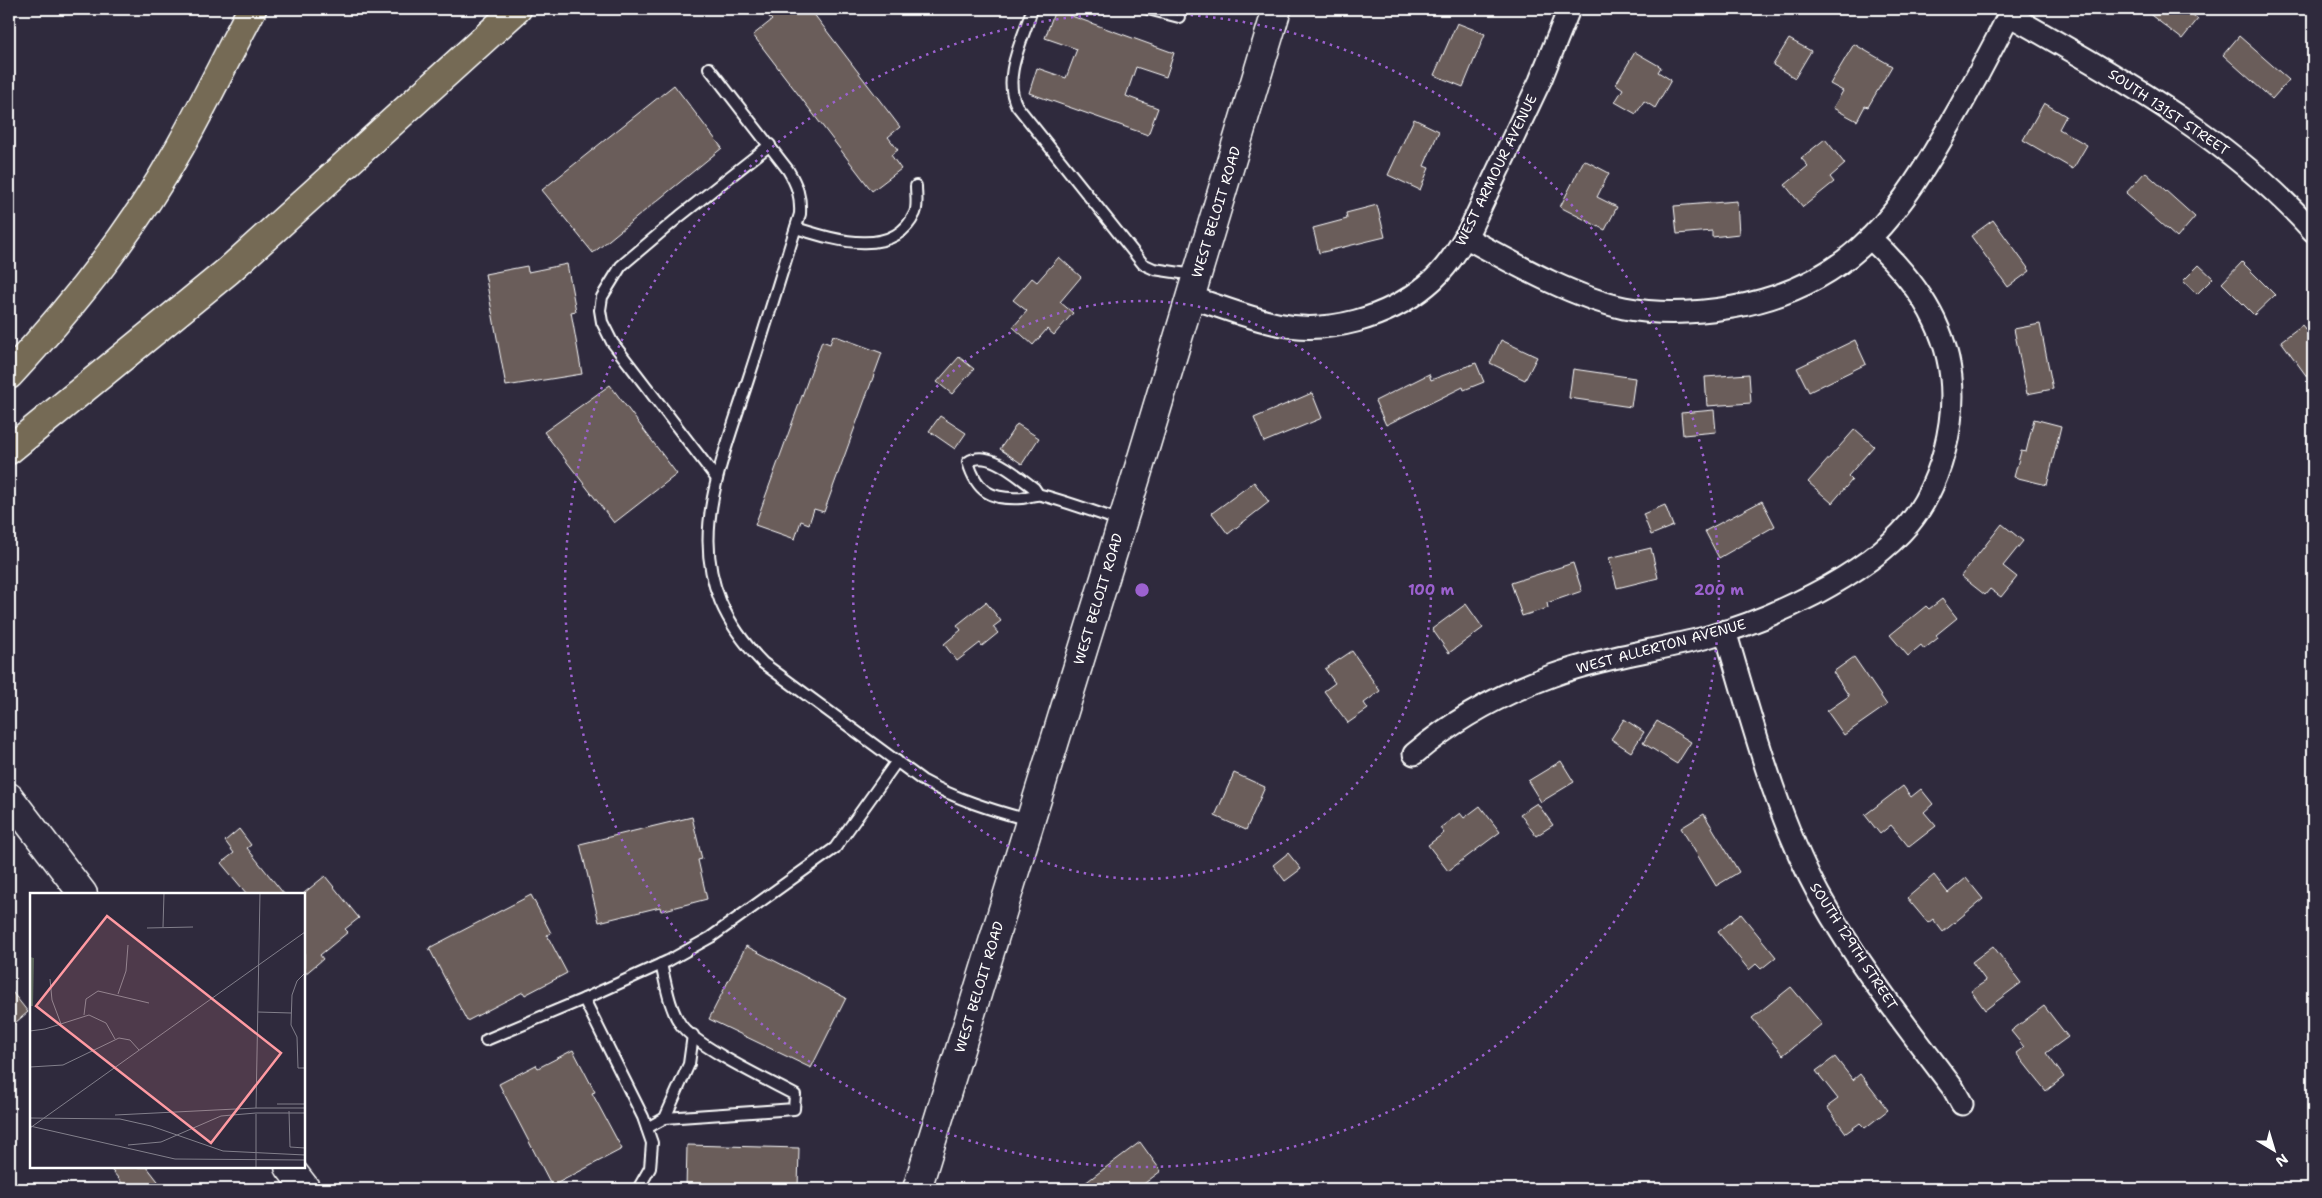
<svg xmlns="http://www.w3.org/2000/svg" width="2322" height="1198" font-family="'Shantell Sans',sans-serif">
<style>
.building{fill:#6b5d5a;stroke:#fff}
.lines{fill:none;stroke-linecap:round;stroke-linejoin:round}
.lane-casing{stroke:#fff;stroke-width:14}
.street-casing{stroke:#fff;stroke-width:25}
.secondary-casing{stroke:#fff;stroke-width:31}
.highway-casing{stroke:#fff;stroke-width:31}
.lane{stroke:#2f2a3d;stroke-width:10}
.street{stroke:#2f2a3d;stroke-width:21}
.secondary{stroke:#2f2a3d;stroke-width:28}
.highway{stroke:#756a55;stroke-width:28}
.ring{fill:none;stroke:#9c61cf;stroke-width:2.5;stroke-dasharray:2.5 5}
.labels{text-anchor:middle;dominant-baseline:central;stroke-width:4;stroke-linejoin:round;paint-order:stroke}
.street-label{font-size:14px;fill:#fff;stroke:#2f2a3d}
.inset-road{fill:none;stroke:#827f8b;stroke-width:1}
.view{fill:#ff9aa2;fill-opacity:0.15;stroke:#ff9aa2;stroke-width:2.5}
.inset-edge{fill:none;stroke:#fff;stroke-width:2.5}
.centre{fill:#9c61cf;stroke:#2f2a3d;stroke-width:2.5}
.ring-label{font-size:15px;text-anchor:middle;font-weight:bold;fill:#9c61cf;stroke:#2f2a3d;stroke-width:4;stroke-linejoin:round;paint-order:stroke}
</style>
<rect width="100%" height="100%" fill="#2f2a3d"/>
<filter id="ink" filterUnits="userSpaceOnUse"><feTurbulence type="fractalNoise" baseFrequency=".02" numOctaves="2"/><feDisplacementMap in="SourceGraphic" scale="10" xChannelSelector="R" yChannelSelector="G"/><feConvolveMatrix kernelMatrix="1 2 1 2 8 2 1 2 1" color-interpolation-filters="sRGB"/></filter>
<g filter="url(#ink)">
<g class="building">
<path d="M775 9H810L900 127 888 137 898 150 891 155 901 169 872 191 753 35 772 20 767 15Z"/>
<path d="M2143 9H2185L2198 19 2182 39Z"/>
<path d="M1055 10 1174 53 1166 77 1136 67 1126 96 1158 108 1148 135 1029 93 1037 68 1066 78 1077 49 1045 38Z"/>
<path d="M1457 23 1485 34 1463 87 1434 75Z"/>
<path d="M2239 36 2289 80 2272 99 2223 55Z"/>
<path d="M1789 39 1811 51 1795 78 1773 65Z"/>
<path d="M1854 44 1892 66 1868 107 1865 106 1857 121 1833 108 1843 91 1830 84Z"/>
<path d="M1635 52 1661 67 1658 72 1671 80 1655 108 1644 101 1636 114 1615 102 1623 89 1616 84Z"/>
<path d="M674 85 722 148 593 253 542 190Z"/>
<path d="M2044 103 2066 116 2059 129 2087 145 2073 169 2023 140Z"/>
<path d="M1414 119 1439 131 1424 166 1429 168 1420 190 1388 175Z"/>
<path d="M1825 139 1845 164 1830 177 1834 182 1803 207 1785 185 1808 166 1801 158Z"/>
<path d="M1584 160 1609 173 1597 197 1617 207 1605 230 1560 207Z"/>
<path d="M2145 172 2195 217 2177 238 2126 193Z"/>
<path d="M1737 201 1739 234 1712 237V231L1677 234 1674 206Z"/>
<path d="M1377 205 1385 237 1319 253 1313 228 1347 219 1346 213Z"/>
<path d="M1993 220 2030 271 2008 287 1971 236Z"/>
<path d="M1059 257 1081 277 1060 302 1073 313 1054 335 1047 329 1033 345 1013 327 1027 311 1013 300 1032 278 1037 282Z"/>
<path d="M2242 262 2275 295 2254 315 2222 283Z"/>
<path d="M567 264 576 311 571 312 582 374 506 386 485 274 527 266 528 272Z"/>
<path d="M2199 265 2213 278 2197 294 2183 281Z"/>
<path d="M2040 324 2053 389 2027 394 2014 329Z"/>
<path d="M2302 325 2313 339V385L2281 341Z"/>
<path d="M833 335 882 353 824 512 814 509 809 524 801 521 795 539 755 525 822 341 830 344Z"/>
<path d="M1501 340 1537 357 1525 380 1490 363Z"/>
<path d="M1855 340 1866 364 1809 392 1797 368Z"/>
<path d="M959 357 974 369 952 394 937 382Z"/>
<path d="M1476 363 1484 382 1464 390 1463 387 1386 425 1375 401 1429 374 1431 380Z"/>
<path d="M1573 369 1635 378 1631 407 1569 398Z"/>
<path d="M1749 374 1751 403 1707 406 1705 377Z"/>
<path d="M610 385 677 474 614 523 544 432Z"/>
<path d="M1312 393 1322 418 1264 442 1254 418Z"/>
<path d="M1714 410 1716 432 1683 435 1681 413Z"/>
<path d="M940 416 966 433 955 449 929 431Z"/>
<path d="M2034 419 2061 426 2047 485 2014 477 2021 451 2026 452Z"/>
<path d="M1017 424 1039 438 1022 464 1000 449Z"/>
<path d="M1855 429 1874 446 1848 476 1852 480 1832 503 1808 482Z"/>
<path d="M1254 482 1269 502 1228 534 1212 513Z"/>
<path d="M1762 501 1775 526 1719 558 1705 531Z"/>
<path d="M1665 505 1673 526 1651 535 1643 514Z"/>
<path d="M2002 524 2023 541 2003 566 2017 577 2001 597 1990 589 1985 595 1961 576Z"/>
<path d="M1651 548 1658 578 1617 588 1609 558Z"/>
<path d="M1573 563 1582 591 1547 603 1548 608 1522 616 1511 583Z"/>
<path d="M1942 599 1957 618 1936 635 1938 638 1924 649 1921 645 1908 656 1890 635 1926 606 1929 609Z"/>
<path d="M986 602 1001 621 993 627 998 633 982 646 980 643 957 661 944 644 961 630 957 625Z"/>
<path d="M1466 604 1483 628 1449 653 1432 629Z"/>
<path d="M1352 651 1380 691 1364 703 1368 709 1348 723 1324 691 1335 683 1325 669Z"/>
<path d="M1854 657 1887 705 1844 735 1827 711 1849 696 1833 672Z"/>
<path d="M1624 719 1644 732 1631 752 1611 739Z"/>
<path d="M1657 721 1691 742 1677 764 1643 743Z"/>
<path d="M1561 761 1574 782 1541 802 1528 781Z"/>
<path d="M1234 773 1265 787 1246 830 1215 816Z"/>
<path d="M1903 786 1911 797 1921 789 1933 804 1924 812 1936 826 1909 847 1891 825 1880 834 1865 815Z"/>
<path d="M1537 803 1553 825 1536 836 1520 814Z"/>
<path d="M1480 806 1500 832 1448 871 1428 845 1444 833 1440 828 1460 813 1464 818Z"/>
<path d="M1704 814 1739 872 1716 886 1681 828Z"/>
<path d="M692 817 702 859 698 860 707 899 661 911 660 907 599 922 580 844Z"/>
<path d="M239 829 251 845 247 848 284 894H247L221 863 234 853 225 841Z"/>
<path d="M1288 853 1301 869 1285 881 1273 865Z"/>
<path d="M1934 875 1948 893 1966 878 1983 899 1943 932 1933 919 1928 923 1907 898Z"/>
<path d="M325 876 359 918 345 929 348 932 320 955 323 959 304 975V893Z"/>
<path d="M531 895 551 933 547 935 567 973 525 995 523 992 467 1021 429 948Z"/>
<path d="M1741 914 1776 957 1761 969 1756 964 1749 970 1718 932Z"/>
<path d="M746 946 846 998 811 1068 709 1019Z"/>
<path d="M1993 946 2021 983 1985 1010 1971 991 1986 981 1972 962Z"/>
<path d="M1791 987 1822 1024 1783 1055 1752 1018Z"/>
<path d="M9 988 28 1012 9 1028Z"/>
<path d="M2044 1006 2068 1037 2046 1053 2064 1077 2046 1091 2016 1053 2024 1047 2011 1031Z"/>
<path d="M573 1050 595 1092 592 1093 622 1149 552 1186 499 1084 536 1065 538 1068Z"/>
<path d="M1835 1057 1853 1080 1860 1074 1888 1110 1865 1128 1860 1123 1846 1133 1827 1107 1838 1099 1816 1071Z"/>
<path d="M1140 1142 1161 1171 1137 1189H1077Z"/>
<path d="M687 1145 799 1148 798 1189H686Z"/>
<path d="M109 1167H147L164 1189H127Z"/>
</g>
<g class="lines">
<defs>
<g id="lane">
<path d="M1032 9C1024 38 1001 77 1017 106L1143 264 1154 269 1194 275"/>
<path d="M1148 9 1179 17"/>
<path d="M709 68 788 170C797 185 801 196 800 214 783 269 766 325 748 380 714 486 673 571 763 663L922 780C956 799 991 810 1029 820"/>
<path d="M796 228C832 239 894 260 915 213 918 206 916 194 916 186"/>
<path d="M717 479 612 342 602 322 600 310 602 297 621 266 680 216 770 145"/>
<path d="M1038 494 1034 488C1018 477 988 448 968 462 977 492 991 500 1022 498 1028 497 1035 494 1041 495 1068 502 1095 512 1121 521"/>
<path d="M584 999 643 1117 652 1143 650 1168 638 1189"/>
<path d="M486 1040 584 999 668 961 711 937 835 848 897 761"/>
<path d="M665 1118 689 1064 693 1035"/>
<path d="M647 1128 665 1118 794 1109 795 1095C769 1081 697 1047 681 1025 669 1008 666 984 661 964"/>
</g>
<g id="street">
<path d="M2009 15C2118 77 2229 137 2313 231"/>
<path d="M1465 237C1513 263 1570 296 1624 308 1659 315 1698 313 1733 307 1841 288 1892 226 1944 135 1968 94 1991 51 2012 9"/>
<path d="M1190 297C1219 306 1248 318 1277 324 1328 335 1387 318 1427 285 1446 270 1459 248 1471 227L1540 81 1569 9"/>
<path d="M1725 631C1751 718 1776 816 1819 895 1857 963 1906 1026 1953 1088L1962 1104"/>
<path d="M1414 754C1454 720 1501 694 1551 676 1600 658 1653 651 1704 638 1770 620 1864 577 1909 524 1932 496 1945 458 1950 423 1961 346 1925 289 1870 238"/>
</g>
<g id="secondary">
<path d="M9 797 83 894"/>
<path d="M289 1167 306 1189"/>
<path d="M917 1189 1138 471 1277 9"/>
</g>
<g id="highway">
<path d="M9 375C73 306 134 229 180 147 205 102 228 55 252 9"/>
<path d="M9 450 228 271 517 9"/>
</g>
</defs>
<use href="#lane" class="lane-casing"/>
<use href="#street" class="street-casing"/>
<use href="#secondary" class="secondary-casing"/>
<use href="#highway" class="highway-casing"/>
<use href="#lane" class="lane"/>
<use href="#street" class="street"/>
<use href="#secondary" class="secondary"/>
<use href="#highway" class="highway"/>
</g>
</g>
<g class="ring">
<circle cx="1142" cy="590" r="289"/>
<circle cx="1142" cy="590" r="577"/>
</g>
<g class="labels">
<g class="street-label">
<text transform="translate(2169 112) rotate(34)">SOUTH 131ST STREET</text>
<text transform="translate(1496 170) rotate(-64)">WEST ARMOUR AVENUE</text>
<text transform="translate(1216 212) rotate(-73)">WEST BELOIT ROAD</text>
<text transform="translate(1098 599) rotate(-73)">WEST BELOIT ROAD</text>
<text transform="translate(1661 646) rotate(-15)">WEST ALLERTON AVENUE</text>
<text transform="translate(1854 946) rotate(57)">SOUTH 129TH STREET</text>
<text transform="translate(979 987) rotate(-73)">WEST BELOIT ROAD</text>
</g>
</g>
<g transform="translate(30 893)">
<rect width="275" height="275" fill="#2f2a3d"/>
<path d="M0 64 4 65 3 113H0Z" fill="#5c675c"/>
<path class="inset-road" d="M133 34 134 0M117 35 163 34M275 80 267 88 262 102 261 132 267 144 268 175H275M20 86 22 107 31 131M88 101 96 78 98 52M228 119 261 120M54 122 56 106 68 98 119 110M0 138 15 136 59 122 76 130 85 146M0 174 33 172 89 145 100 147 109 157M247 211H275M226 215 230 0M226 215H275M259 218 260 254 275 255M226 220H275M85 222 226 215M0 225 90 226 121 233 193 258 275 262M0 233 145 266 275 267M0 235 275 39M98 252 131 249 191 223 226 220M226 275V221"/>
<path class="view" d="M77 23 251 160 181 250 6 113Z"/>
<rect width="275" height="275" class="inset-edge"/>
</g>
<circle cx="1142" cy="590" r="8" class="centre"/>
<g class="ring-label">
<text x="1431" y="595">100 m</text>
<text x="1719" y="595">200 m</text>
</g>
<rect width="2322" height="1198" fill="none" stroke="#2f2a3d" stroke-width="30"/>
<rect x="15" y="15" width="2292" height="1168" fill="none" stroke="#fff" stroke-width="2" filter="url(#ink)"/>
<g transform="translate(2274 1150) rotate(142)" stroke="#2f2a3d" stroke-width="4" paint-order="stroke">
<path d="M0-4L9 19L0 12L-9 19Z" fill="#ffffff"/>
<text y="-8" font-size="14" font-weight="bold" text-anchor="middle" fill="#ffffff">N</text>
</g>
</svg>
